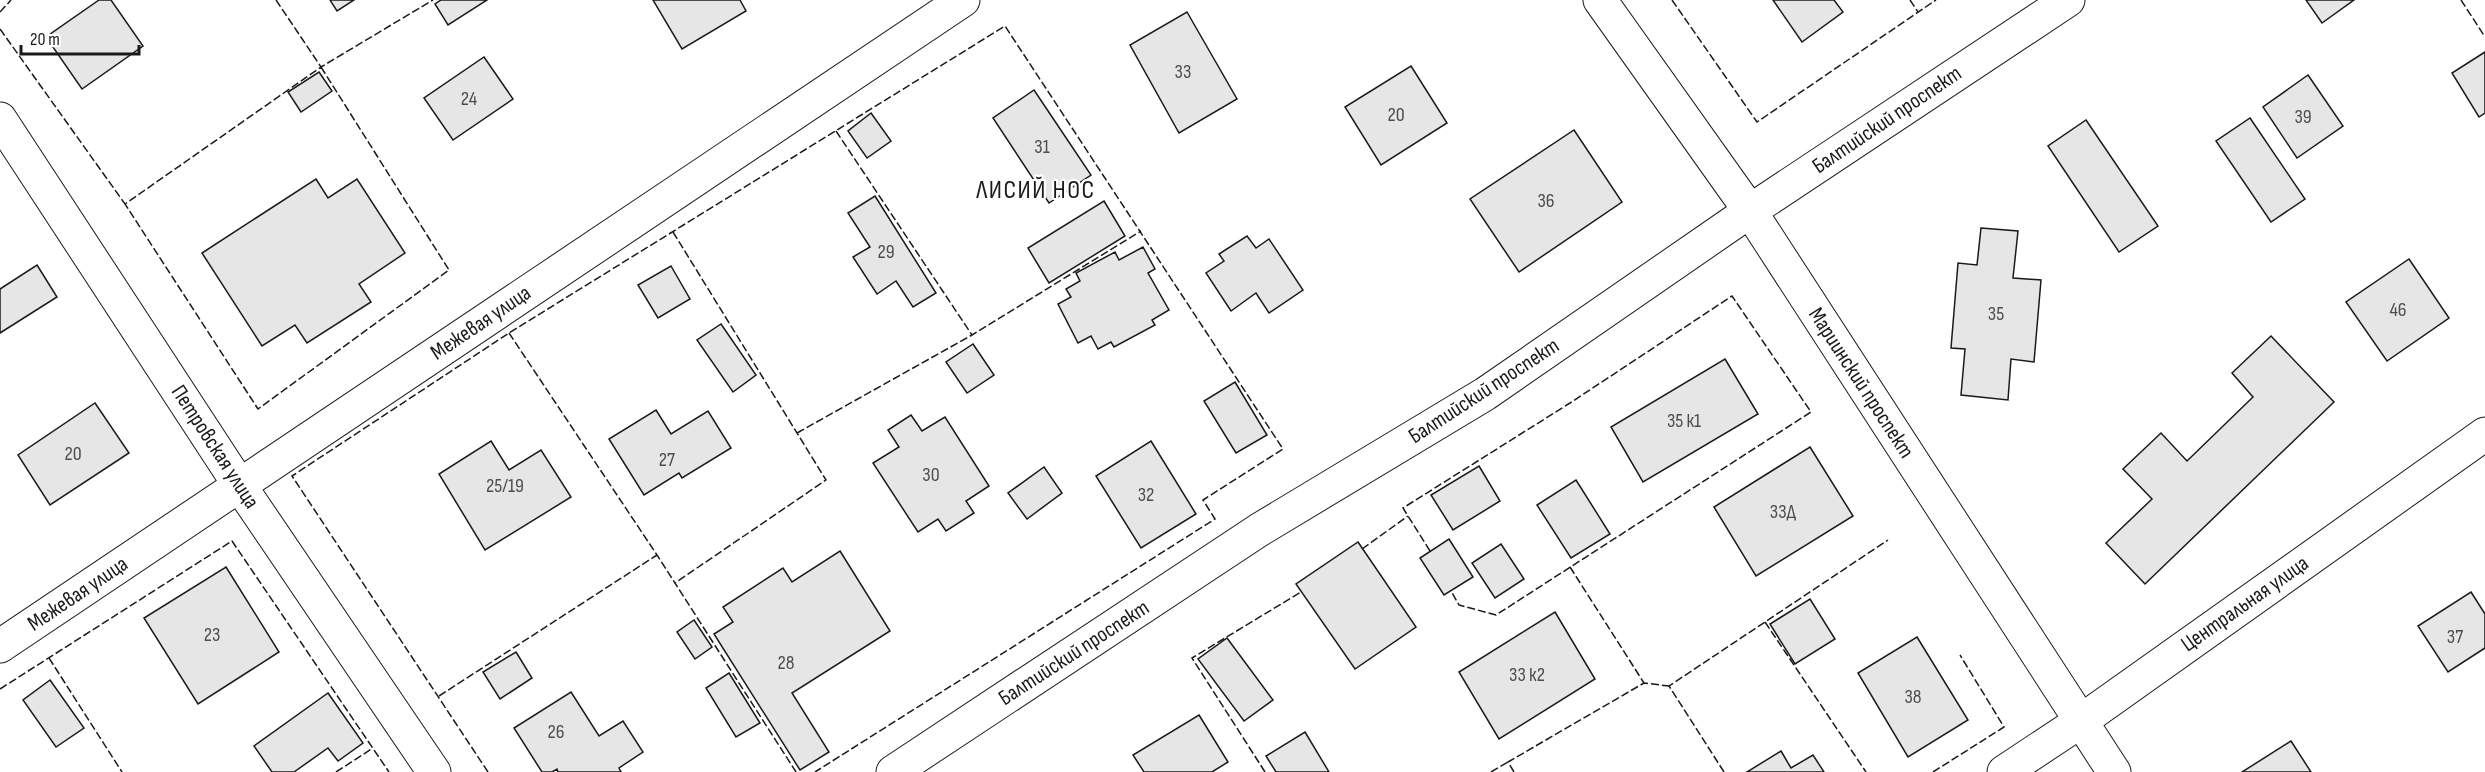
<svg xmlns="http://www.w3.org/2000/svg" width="2485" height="772" font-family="'Sofia Sans Condensed',sans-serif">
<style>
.building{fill:#e6e6e6;stroke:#1a1a1a;stroke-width:1.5}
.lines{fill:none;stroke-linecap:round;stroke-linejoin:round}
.minor-casing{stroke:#1a1a1a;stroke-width:35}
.minor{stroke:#fff;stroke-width:33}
.fence{stroke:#1a1a1a;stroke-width:1.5;stroke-dasharray:8 3;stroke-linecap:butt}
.labels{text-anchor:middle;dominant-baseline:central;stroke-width:4.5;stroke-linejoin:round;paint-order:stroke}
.number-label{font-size:20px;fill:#4d4d4d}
.street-label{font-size:22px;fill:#1a1a1a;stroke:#fff}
.quarter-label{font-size:26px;letter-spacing:1.5px;fill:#1a1a1a;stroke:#fff}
</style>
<rect width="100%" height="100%" fill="#fff"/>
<g class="building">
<path d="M99 0H111L143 46 82 89 46 37Z"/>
<path d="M330 0H354L337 11Z"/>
<path d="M441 0H487L448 25 435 4Z"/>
<path d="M653 0H740L746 11 682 49Z"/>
<path d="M1773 0H1834L1843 12 1802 42Z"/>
<path d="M2306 0H2354L2322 23Z"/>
<path d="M1187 12 1237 99 1179 133 1130 45Z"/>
<path d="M2485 52V113L2479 117 2452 73Z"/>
<path d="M484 57 513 99 453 140 424 98Z"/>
<path d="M1411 66 1447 123 1381 165 1345 107Z"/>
<path d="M319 72 332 91 301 112 288 92Z"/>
<path d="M2308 75 2343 126 2297 158 2263 107Z"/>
<path d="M1034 90 1091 175 1049 203 993 118Z"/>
<path d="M871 113 891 141 867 158 848 131Z"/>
<path d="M2250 118 2305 199 2271 222 2216 141Z"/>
<path d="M2086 120 2158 226 2119 252 2048 146Z"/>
<path d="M1574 130 1622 202 1519 272 1470 199Z"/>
<path d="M316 179 328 198 357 179 405 253 359 284 371 302 307 343 295 325 262 346 202 253Z"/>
<path d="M875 196 936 293 913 307 896 281 877 294 853 257 870 247 848 213Z"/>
<path d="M1104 201 1125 236 1049 283 1028 248Z"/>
<path d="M1981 228 2018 231 2013 278 2041 280 2034 362 2011 359 2008 400 1961 395 1965 349 1951 348 1958 263 1977 265Z"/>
<path d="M1247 236 1256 248 1269 239 1303 290 1269 313 1256 293 1231 311 1206 273 1224 261 1219 254Z"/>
<path d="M1143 247 1155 269 1148 273 1169 310 1152 320 1155 325 1114 347 1111 342 1098 349 1091 336 1078 343 1058 304 1071 297 1066 289 1080 281 1076 273 1115 252 1119 260Z"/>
<path d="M2409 259 2449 318 2387 361 2346 302Z"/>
<path d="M37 265 57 297 0 333V289Z"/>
<path d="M671 266 690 299 658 318 638 285Z"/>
<path d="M721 324 756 375 733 392 697 340Z"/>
<path d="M2271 336 2334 402 2145 584 2106 543 2152 499 2123 469 2161 433 2187 461 2253 397 2232 373Z"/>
<path d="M973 344 994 375 967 393 946 362Z"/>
<path d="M1725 359 1758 414 1643 482 1611 427Z"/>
<path d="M1235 382 1267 435 1236 453 1204 401Z"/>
<path d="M95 403 129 453 50 505 18 455Z"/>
<path d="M656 410 671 434 708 411 731 448 682 478 679 473 644 495 609 439Z"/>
<path d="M911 415 922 431 945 417 989 486 966 501 974 513 946 531 938 519 918 532 873 463 899 447 888 430Z"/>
<path d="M491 441 509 470 541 450 571 497 485 550 439 474Z"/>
<path d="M1151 441 1196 514 1141 548 1096 476Z"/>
<path d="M1810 447 1853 516 1756 576 1714 507Z"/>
<path d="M1479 466 1500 501 1453 530 1431 495Z"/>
<path d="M1044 467 1062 493 1027 519 1008 493Z"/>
<path d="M1576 480 1610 534 1571 558 1537 505Z"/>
<path d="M1449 539 1473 577 1444 595 1420 558Z"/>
<path d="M1358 542 1416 627 1355 669 1296 584Z"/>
<path d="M1501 544 1524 579 1495 598 1472 563Z"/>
<path d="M840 551 890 631 792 693 829 752 800 770 714 634 733 622 723 607 783 568 792 582Z"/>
<path d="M226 567 279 652 198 704 144 618Z"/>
<path d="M2471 592 2485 614V648L2448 672 2418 626Z"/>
<path d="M1810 599 1835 639 1795 664 1770 624Z"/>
<path d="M1555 612 1595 679 1499 739 1459 672Z"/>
<path d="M694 620 712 647 695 659 677 632Z"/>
<path d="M1917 637 1968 720 1908 757 1858 673Z"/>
<path d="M1227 638 1273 700 1244 721 1198 659Z"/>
<path d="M516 652 532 678 500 699 483 672Z"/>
<path d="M729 673 760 723 736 737 706 688Z"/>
<path d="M50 680 84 728 56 747 23 700Z"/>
<path d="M571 692 599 736 623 721 643 752 619 768 621 772H558L557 769 552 772H542L514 728Z"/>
<path d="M328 693 363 743 338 761 328 748 294 772H272L254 746Z"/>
<path d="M1199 715 1228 762 1212 772H1144L1133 755Z"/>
<path d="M1305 732 1329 772H1276L1266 756Z"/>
<path d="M2291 741 2311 772H2242Z"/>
<path d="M1781 751 1791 768 1813 755 1824 772H1747Z"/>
</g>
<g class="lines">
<defs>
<g id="minor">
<path d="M1600 0 1750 211 2114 772"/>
<path d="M0 119 240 486 434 772"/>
<path d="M0 646 963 0"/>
<path d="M893 772 1259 530 1485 394 1750 211 2068 0"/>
<path d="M2004 772 2081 721 2485 434"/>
</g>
</defs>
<use href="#minor" class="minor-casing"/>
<use href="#minor" class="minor"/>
<g class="fence">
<path d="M276 0 321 67 433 0"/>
<path d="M1672 0 1757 122 1936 0"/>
<path d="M1910 0 1918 12"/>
<path d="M2461 0 2485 37"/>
<path d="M0 12 11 0"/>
<path d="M0 29 125 204"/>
<path d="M321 67 449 270 258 409 125 204Z"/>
<path d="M836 131 972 335"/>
<path d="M673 232 826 480 675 583"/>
<path d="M509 333 657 555 796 772"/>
<path d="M797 433 972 335 1141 231"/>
<path d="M1362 549 1408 516"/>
<path d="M1430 551 1403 508 1570 403 1732 296 1811 412 1496 615 1459 605 1451 591"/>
<path d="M1570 567 1644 683"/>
<path d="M1765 622 1866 772"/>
<path d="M49 658 122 772"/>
<path d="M0 689 232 541 389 772"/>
<path d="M439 696 657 555"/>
<path d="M336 772 373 748"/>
<path d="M488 772 292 476 509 333 1005 26 1283 449 1203 500 1215 519 815 772"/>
<path d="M1265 772 1192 658 1301 592"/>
<path d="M1491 772 1508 762"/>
<path d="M1514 772 1508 762 1644 683 1669 686"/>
<path d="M1724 772 1669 686 1888 540"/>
<path d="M1933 772 2004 727 1960 655"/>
</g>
</g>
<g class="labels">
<g class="number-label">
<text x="1183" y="72">33</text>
<text x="469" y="99">24</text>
<text x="1396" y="115">20</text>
<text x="2303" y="117">39</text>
<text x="1042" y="147">31</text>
<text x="1546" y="201">36</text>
<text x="886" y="252">29</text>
<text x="2398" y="310">46</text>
<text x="1996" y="314">35</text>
<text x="1684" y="421">35 к1</text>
<text x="73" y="454">20</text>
<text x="667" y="460">27</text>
<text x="931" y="475">30</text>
<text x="505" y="486">25/19</text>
<text x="1146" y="495">32</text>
<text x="1783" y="512">33Д</text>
<text x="212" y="635">23</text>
<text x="2455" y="637">37</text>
<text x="786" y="663">28</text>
<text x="1527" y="675">33 к2</text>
<text x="1913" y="697">38</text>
<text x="556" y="732">26</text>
</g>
<g class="street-label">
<text transform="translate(1887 120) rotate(-34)">Балтийский проспект</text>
<text transform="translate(481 323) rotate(-34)">Межевая улица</text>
<text transform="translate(1861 383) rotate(57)">Мариинский проспект</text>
<text transform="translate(1484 391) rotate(-33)">Балтийский проспект</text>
<text transform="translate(215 447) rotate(57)">Петровская улица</text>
<text transform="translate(78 594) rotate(-34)">Межевая улица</text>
<text transform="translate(2245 604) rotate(-35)">Центральная улица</text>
<text transform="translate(1074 653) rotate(-33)">Балтийский проспект</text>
</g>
<g class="quarter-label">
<text x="1036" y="190">ЛИСИЙ НОС</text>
</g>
</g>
<path d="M21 45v9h118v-9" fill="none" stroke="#1a1a1a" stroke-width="3"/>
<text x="30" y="45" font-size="18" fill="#1a1a1a" stroke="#ffffff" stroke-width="4.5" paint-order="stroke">20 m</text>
</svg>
